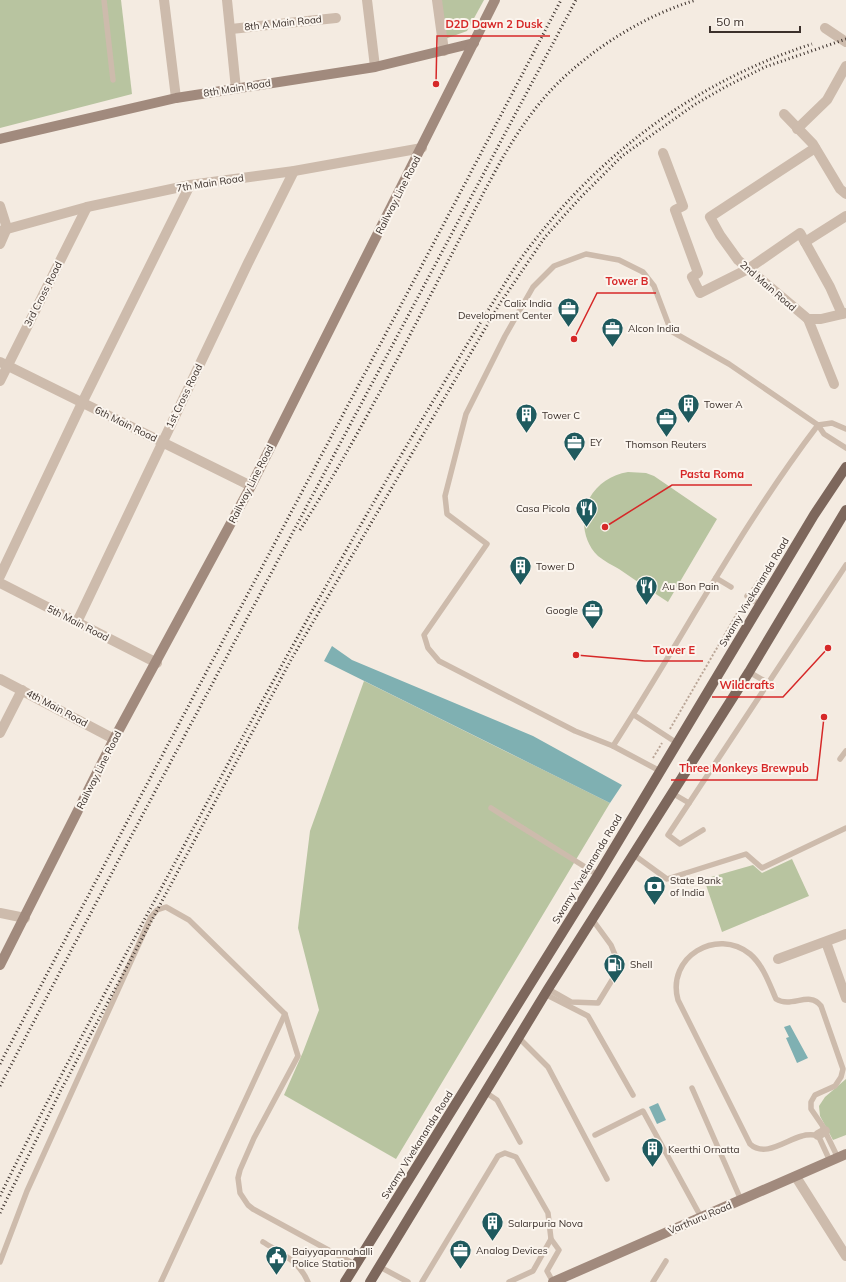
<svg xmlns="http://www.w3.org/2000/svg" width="846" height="1282" font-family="Mulish,sans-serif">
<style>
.green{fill:#b8c4a0}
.water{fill:#7fb0b2}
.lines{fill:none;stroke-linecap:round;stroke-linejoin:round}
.path{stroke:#b9a596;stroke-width:2;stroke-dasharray:2 2;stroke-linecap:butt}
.lane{stroke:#cdbbac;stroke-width:5.5}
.street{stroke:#cdbbac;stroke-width:10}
.secondary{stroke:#a18a7d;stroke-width:10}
.primary{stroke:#7d675c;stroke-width:10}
.rail{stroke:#3b302b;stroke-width:3;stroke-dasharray:1 3;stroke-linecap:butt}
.labels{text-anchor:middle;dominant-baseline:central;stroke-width:4;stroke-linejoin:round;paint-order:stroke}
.street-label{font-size:10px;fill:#3b302b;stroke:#fbf5ee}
.poi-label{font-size:10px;fill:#3b302b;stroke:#fbf5ee;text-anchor:start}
.leader{fill:none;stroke:#d62828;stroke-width:1.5}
.callout-dot{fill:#d62828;stroke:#fbf5ee;stroke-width:1.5}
.callout-label{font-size:11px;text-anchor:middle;font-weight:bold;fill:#d62828;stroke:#fbf5ee;stroke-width:4;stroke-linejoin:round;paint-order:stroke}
</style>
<rect width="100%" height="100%" fill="#f4ebe1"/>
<g class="green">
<path d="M0 0H121L132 94 0 128Z"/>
<path d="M439 0H484L467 31 445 39Z"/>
<path d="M628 472 646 473 654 476 717 519 668 602C651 591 635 580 619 569 612 565 604 561 598 556 583 542 580 517 589 499 598 483 611 475 628 472Z"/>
<path d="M364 681 610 803 396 1159 284 1095 303 1052 319 1010 298 928 310 831Z"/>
<path d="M792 859 809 896 722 932 704 879 753 865 762 873Z"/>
<path d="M846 1079V1135L833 1140 820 1116 819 1106 825 1097Z"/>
</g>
<g class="water">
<path d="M332 646 352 660 533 736 622 785 610 803 324 661Z"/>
<path d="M790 1025 808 1058 797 1063 786 1038 789 1037 784 1027Z"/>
<path d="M658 1103 666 1120 657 1124 649 1107Z"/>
</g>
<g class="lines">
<g class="path">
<path d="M752 589 782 545"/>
<path d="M670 729 743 603"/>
<path d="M653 758 662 743"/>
</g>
<g class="lane">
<path d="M104 0 113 80"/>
<path d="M716 578 731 587"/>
<path d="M747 596 760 605"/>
<path d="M749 672 768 683"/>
<path d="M634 715 677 743"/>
<path d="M613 746C682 639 741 526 818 425L832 423 846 429"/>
<path d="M840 759 846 751"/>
<path d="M660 771 613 746 575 731 439 661 428 648 424 635 487 544 447 514 445 496 466 414 505 336 533 287 554 266 586 254 619 260 643 272 654 286 671 331 729 364 818 425 824 434 846 448"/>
<path d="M672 793 689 803"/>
<path d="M491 808 598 875"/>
<path d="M703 830 680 844 668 835 846 565"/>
<path d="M634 855 667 879 746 854 762 868 846 828"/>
<path d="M548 989 571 1002 598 1003 620 967 611 945 592 919"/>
<path d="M545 994 588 1016 633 1095"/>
<path d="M519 1038 548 1067 607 1179"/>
<path d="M692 1088 741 1200"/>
<path d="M485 1092 497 1100 520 1142"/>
<path d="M595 1135 643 1111 701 1217"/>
<path d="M830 1161 818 1135C813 1135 807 1134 802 1136 786 1140 765 1158 750 1144L678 1000C666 957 717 927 750 954 763 965 769 983 776 999 792 1009 809 990 821 1006L843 1069 841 1077 835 1086 815 1095 811 1102V1109L822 1125 838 1158"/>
<path d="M551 1239 559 1250 547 1271 553 1282"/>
<path d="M263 1242C282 1254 299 1261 308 1282"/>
<path d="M0 1262 27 1191 151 917 157 910 166 907 189 920 285 1014 298 1056 254 1138 240 1170 238 1178 240 1193 248 1205 253 1209 356 1265"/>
<path d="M380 1267 408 1282"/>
<path d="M161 1282 285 1014"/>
<path d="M422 1282 498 1156 505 1153 516 1157 548 1213 551 1239 533 1271 509 1282"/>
<path d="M653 1282 666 1261"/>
</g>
<g class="street">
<path d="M164 0 176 98"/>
<path d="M227 0 236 89"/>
<path d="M367 0 375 67"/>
<path d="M437 0 444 51"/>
<path d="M825 28 846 42"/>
<path d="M231 29 336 18"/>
<path d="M784 114 813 144 840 189 846 194"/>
<path d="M797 129 827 100 846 66"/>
<path d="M815 148 710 217 720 235 738 260 808 319H821L846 313"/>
<path d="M663 153 683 206 675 210 698 273 692 277 700 293 748 269 800 233 830 287 842 314"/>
<path d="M0 206 7 228 0 244"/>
<path d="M0 231 87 207 190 185 294 171 422 148"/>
<path d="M805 242 846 216"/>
<path d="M808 319 834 384"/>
<path d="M0 362 251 486"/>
<path d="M0 381 87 207"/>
<path d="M0 576 82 403 190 185"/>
<path d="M0 583 157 663"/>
<path d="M77 622 248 263 294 171"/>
<path d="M0 679 114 739"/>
<path d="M0 733 22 690"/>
<path d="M0 913 25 918"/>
<path d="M826 942 846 998"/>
<path d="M778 959 846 934"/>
<path d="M818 1135 825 1131"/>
<path d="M796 1177 846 1256"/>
</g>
<g class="secondary">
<path d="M0 139 176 98 375 67 474 43"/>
<path d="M0 965 114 739 251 486 495 0"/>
<path d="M553 1282 846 1154"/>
</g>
<g class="primary">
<path d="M345 1282 598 875 814 515 846 467"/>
<path d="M370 1282 548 989 749 672 846 510"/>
</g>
<g class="rail">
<path d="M300 530C358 439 406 342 456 246 486 190 513 127 559 82 596 46 646 15 696 0"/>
<path d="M0 1064C185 709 376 356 561 0"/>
<path d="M0 1086 126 846 576 0"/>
<path d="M0 1196C56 1081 119 968 179 855 286 655 396 456 517 264 590 161 691 83 812 44"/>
<path d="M0 1213 61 1090 292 658 499 305 545 237 580 198 622 156 694 105 725 87 765 67 846 39"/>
</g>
</g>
<defs>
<symbol id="office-pin" viewBox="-11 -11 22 30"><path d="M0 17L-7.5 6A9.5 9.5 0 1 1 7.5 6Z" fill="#1f5a5e" stroke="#fbf5ee"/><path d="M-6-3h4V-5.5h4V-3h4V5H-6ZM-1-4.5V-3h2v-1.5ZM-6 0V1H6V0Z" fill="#fff"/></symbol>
<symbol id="building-pin" viewBox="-11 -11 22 30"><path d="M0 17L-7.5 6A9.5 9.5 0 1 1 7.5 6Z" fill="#1f5a5e" stroke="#fbf5ee"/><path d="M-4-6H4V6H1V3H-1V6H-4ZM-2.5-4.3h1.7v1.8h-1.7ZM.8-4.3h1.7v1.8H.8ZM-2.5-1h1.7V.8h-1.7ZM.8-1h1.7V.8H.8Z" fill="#fff"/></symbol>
<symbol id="restaurant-pin" viewBox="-11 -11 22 30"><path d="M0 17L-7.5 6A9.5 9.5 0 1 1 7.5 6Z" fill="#1f5a5e" stroke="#fbf5ee"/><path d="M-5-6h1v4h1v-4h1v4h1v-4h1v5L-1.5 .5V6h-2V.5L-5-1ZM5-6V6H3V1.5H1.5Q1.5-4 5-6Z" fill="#fff"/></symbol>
<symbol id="bank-pin" viewBox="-11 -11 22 30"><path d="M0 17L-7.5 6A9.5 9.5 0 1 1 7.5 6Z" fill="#1f5a5e" stroke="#fbf5ee"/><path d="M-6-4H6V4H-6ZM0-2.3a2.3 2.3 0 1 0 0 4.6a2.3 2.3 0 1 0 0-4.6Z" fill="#fff"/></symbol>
<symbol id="fuel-pin" viewBox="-11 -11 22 30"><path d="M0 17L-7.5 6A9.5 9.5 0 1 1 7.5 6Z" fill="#1f5a5e" stroke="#fbf5ee"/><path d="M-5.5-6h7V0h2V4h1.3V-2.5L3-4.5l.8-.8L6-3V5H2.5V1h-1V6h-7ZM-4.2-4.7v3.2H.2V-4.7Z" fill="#fff"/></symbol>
<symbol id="civic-pin" viewBox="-11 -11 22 30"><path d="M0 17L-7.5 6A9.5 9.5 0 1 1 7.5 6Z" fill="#1f5a5e" stroke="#fbf5ee"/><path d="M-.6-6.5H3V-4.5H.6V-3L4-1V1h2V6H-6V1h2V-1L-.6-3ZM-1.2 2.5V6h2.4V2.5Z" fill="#fff"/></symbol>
</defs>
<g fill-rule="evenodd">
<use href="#office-pin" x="556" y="296" width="25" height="34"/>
<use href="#office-pin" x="600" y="316" width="25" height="34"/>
<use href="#building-pin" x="676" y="392" width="25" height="34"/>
<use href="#building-pin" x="514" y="402" width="25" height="34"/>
<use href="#office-pin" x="654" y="406" width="25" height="34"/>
<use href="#office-pin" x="562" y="430" width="25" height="34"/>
<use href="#restaurant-pin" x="574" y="496" width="25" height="34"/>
<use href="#building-pin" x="508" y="554" width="25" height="34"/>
<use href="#restaurant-pin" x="634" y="574" width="25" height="34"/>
<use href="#office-pin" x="580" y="598" width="25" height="34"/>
<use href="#bank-pin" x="642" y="874" width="25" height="34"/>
<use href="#fuel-pin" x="602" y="952" width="25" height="34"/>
<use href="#building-pin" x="640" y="1136" width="25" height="34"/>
<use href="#building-pin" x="480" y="1210" width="25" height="34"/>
<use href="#office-pin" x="448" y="1238" width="25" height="34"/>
<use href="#civic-pin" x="264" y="1244" width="25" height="34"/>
</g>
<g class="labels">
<g class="street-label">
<text transform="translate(283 23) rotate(-6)">8th A Main Road</text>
<text transform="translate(237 88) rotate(-9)">8th Main Road</text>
<text transform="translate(210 183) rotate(-9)">7th Main Road</text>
<text transform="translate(398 195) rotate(-63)">Railway Line Road</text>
<text transform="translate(768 286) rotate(41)">2nd Main Road</text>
<text transform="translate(43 294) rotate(-63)">3rd Cross Road</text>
<text transform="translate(184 396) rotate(-64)">1st Cross Road</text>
<text transform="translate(126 424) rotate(26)">6th Main Road</text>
<text transform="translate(251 484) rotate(-63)">Railway Line Road</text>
<text transform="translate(754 592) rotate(-59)">Swamy Vivekananda Road</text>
<text transform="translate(78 623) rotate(27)">5th Main Road</text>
<text transform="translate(57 708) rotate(28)">4th Main Road</text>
<text transform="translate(99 770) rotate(-63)">Railway Line Road</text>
<text transform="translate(587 869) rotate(-59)">Swamy Vivekananda Road</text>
<text transform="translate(417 1145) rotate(-58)">Swamy Vivekananda Road</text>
<text transform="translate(700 1218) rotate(-23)">Varthuru Road</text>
</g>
<g class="poi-label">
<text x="552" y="303" text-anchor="end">Calix India<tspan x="552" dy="12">Development Center</tspan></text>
<text x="628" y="328">Alcon India</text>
<text x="704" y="404">Tower A</text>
<text x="542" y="415">Tower C</text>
<text x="590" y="442">EY</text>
<text x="666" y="444" text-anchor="middle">Thomson Reuters</text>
<text x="570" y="508" text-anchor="end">Casa Picola</text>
<text x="536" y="566">Tower D</text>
<text x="662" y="586">Au Bon Pain</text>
<text x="578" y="610" text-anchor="end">Google</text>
<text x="670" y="880">State Bank<tspan x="670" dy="12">of India</tspan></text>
<text x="630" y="964">Shell</text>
<text x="668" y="1149">Keerthi Ornatta</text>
<text x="508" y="1223">Salarpuria Nova</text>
<text x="476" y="1250">Analog Devices</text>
<text x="292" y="1251">Baiyyapannahalli<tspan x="292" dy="12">Police Station</tspan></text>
</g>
</g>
<path class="leader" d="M436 84L437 36H550M574 339L597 293H656M605 527L672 485H752M576 655L645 661H703M828 648L783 697H712M824 717L817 780H671"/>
<g class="callout-dot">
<circle cx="436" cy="84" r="4"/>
<circle cx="574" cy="339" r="4"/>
<circle cx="605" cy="527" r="4"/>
<circle cx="576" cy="655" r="4"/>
<circle cx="828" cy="648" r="4"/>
<circle cx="824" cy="717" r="4"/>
</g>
<g class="callout-label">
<text x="494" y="28">D2D Dawn 2 Dusk</text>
<text x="627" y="285">Tower B</text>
<text x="712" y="478">Pasta Roma</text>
<text x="674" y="654">Tower E</text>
<text x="747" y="689">Wildcrafts</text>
<text x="744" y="772">Three Monkeys Brewpub</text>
</g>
<path d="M710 26v6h90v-6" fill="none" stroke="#3b302b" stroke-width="2"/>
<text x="716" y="26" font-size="12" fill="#3b302b" stroke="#fbf5ee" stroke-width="3" paint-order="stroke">50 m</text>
</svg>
